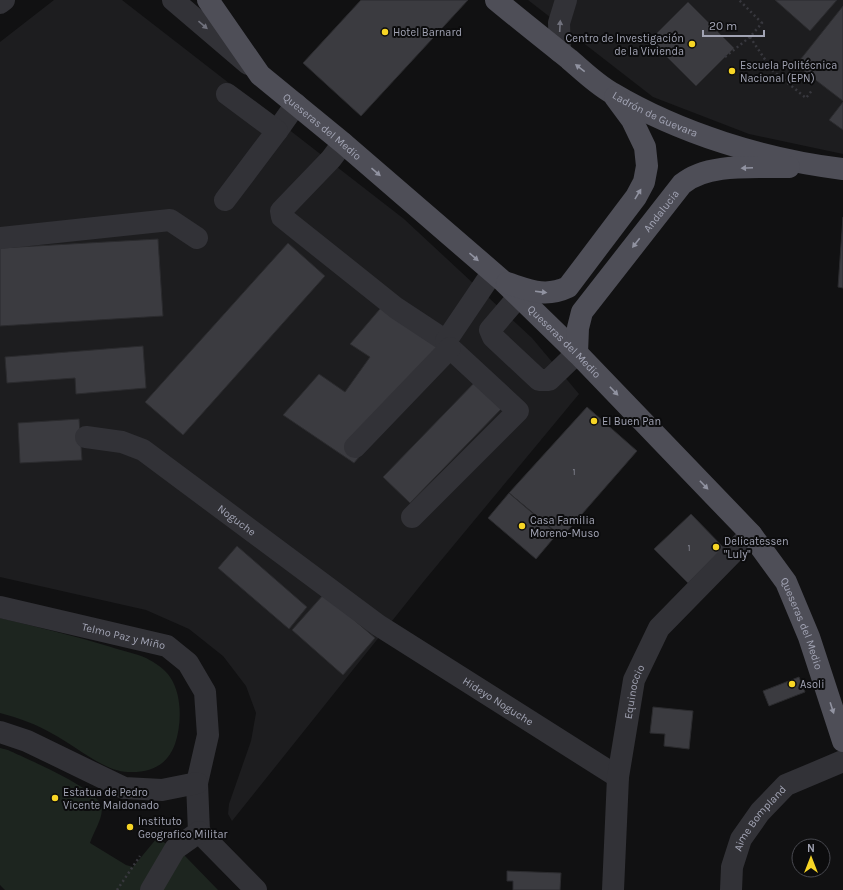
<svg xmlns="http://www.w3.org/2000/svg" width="843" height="890" font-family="Karla,sans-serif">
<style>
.built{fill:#1d1d1f}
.green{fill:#1d251f}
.building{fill:#3b3b40;stroke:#2b2b2e}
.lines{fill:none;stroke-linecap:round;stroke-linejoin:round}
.path{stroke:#38383e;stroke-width:2.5;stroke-dasharray:2 3;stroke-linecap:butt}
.minor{stroke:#323237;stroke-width:22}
.major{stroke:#4e4e57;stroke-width:22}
.oneway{fill:#70717c}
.oneway2{fill:#9193a1}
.poi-dot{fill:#f7d525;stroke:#0c0c0d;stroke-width:1.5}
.labels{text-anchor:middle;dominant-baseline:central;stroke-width:4;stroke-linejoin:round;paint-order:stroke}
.number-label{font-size:9px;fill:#888a97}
.poi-label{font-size:11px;fill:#a2a4b4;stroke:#0c0c0d;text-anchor:start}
.street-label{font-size:11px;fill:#a2a4b4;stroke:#0c0c0d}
</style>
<rect width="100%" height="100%" fill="#111112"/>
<g class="built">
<path d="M54 0H122L404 219 532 338 579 394 424 581 232 821 228 814 229 804 251 741 256 713 246 686 223 656 189 629 146 610 0 577V42Z"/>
<path d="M528 0H843V154L749 134 653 97Z"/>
</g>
<g class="green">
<path d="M0 618C37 627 75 636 111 647 123 651 135 653 146 658 154 662 165 669 170 677 182 694 182 724 175 744 167 766 150 773 128 772 105 772 74 745 53 734 36 724 19 718 0 713Z"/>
<path d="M0 748 8 750C27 759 94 787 101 805 105 816 93 832 90 843L126 865 133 867 157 838 185 856 218 890H5L0 885Z"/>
</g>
<g class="building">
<path d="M361 0H468L361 116 303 63Z"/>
<path d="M775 0H837L810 31Z"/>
<path d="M688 2 734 48 696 86 650 40Z"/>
<path d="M843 6V101L796 65Z"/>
<path d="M843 102V130L829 120Z"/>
<path d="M843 217V288L838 287Z"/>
<path d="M158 239 163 316 0 326V248Z"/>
<path d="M288 243 325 276 183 435 145 402Z"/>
<path d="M385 303 439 345 388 423 354 463 283 415 319 374 345 392 370 357 350 344Z"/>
<path d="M143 346 146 388 76 394 75 378 7 383 5 357Z"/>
<path d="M477 380 504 406 410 503 383 477Z"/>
<path d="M587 407 637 451 562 537 509 493Z"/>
<path d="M79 419 82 460 20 463 18 423Z"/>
<path d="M509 493 557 534 536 559 488 518Z"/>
<path d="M691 514 724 548 688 583 654 549Z"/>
<path d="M237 546 307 607 289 629 218 568Z"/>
<path d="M324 594 375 638 343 675 292 630Z"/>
<path d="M799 677 805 692 769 706 763 691Z"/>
<path d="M653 707 693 711 689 749 664 746 665 734 650 733Z"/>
<path d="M507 871 561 873 560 890H513V881H507Z"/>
</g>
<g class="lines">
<g class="path">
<path d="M750 37 772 70 806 98 813 89"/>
<path d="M725 57 750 37 762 23 739 0"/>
<path d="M117 890 140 856"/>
</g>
<g class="minor">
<path d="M173 0 248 64"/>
<path d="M0 3 4 0"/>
<path d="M560 52 559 23 566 0"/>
<path d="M277 131 296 104"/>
<path d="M343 143 331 159 281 211 282 217 396 308 446 341 450 348 518 411 412 517"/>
<path d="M225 200 277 131 227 94"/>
<path d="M0 238 170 220 197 238"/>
<path d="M519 296 490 330 493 337 539 380H549L577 353"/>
<path d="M446 341 492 273"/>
<path id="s1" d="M86 437 122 442 143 450 378 625 618 777"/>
<path d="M355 447 450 348"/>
<path id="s2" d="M0 607 167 646 188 663 205 692 208 735 197 783 199 832"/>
<path d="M0 732 27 741 124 788 162 790 197 783"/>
<path d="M199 832 256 890"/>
<path d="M151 890 175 849 199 832"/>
<path id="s3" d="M613 890 618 777 634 680 659 628 751 534"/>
<path id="s4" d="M731 890 732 867 741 839 760 812 786 785 843 761"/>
</g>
<g class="major">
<path id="s5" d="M208 0 260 75 343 143 504 282 577 353 751 534 786 582 809 637 843 741"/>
<path id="s6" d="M496 0C520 20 544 39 569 59 582 70 596 84 612 93 679 133 766 160 843 169"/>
<path d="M507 283C529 290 545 298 568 287L636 197 644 182 647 166 645 147 632 120 615 97"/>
<path id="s7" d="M577 353 578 328 582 312 682 184C708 162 756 168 789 167"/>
</g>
</g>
<defs><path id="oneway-solid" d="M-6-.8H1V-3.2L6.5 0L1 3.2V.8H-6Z"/></defs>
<g class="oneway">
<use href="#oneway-solid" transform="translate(203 25) rotate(41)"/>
<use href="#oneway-solid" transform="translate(560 26) rotate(-87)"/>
</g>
<g class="oneway2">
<use href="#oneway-solid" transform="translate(580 68) rotate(-142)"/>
<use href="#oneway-solid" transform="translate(747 168) rotate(178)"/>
<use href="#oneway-solid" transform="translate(376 172) rotate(41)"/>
<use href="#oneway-solid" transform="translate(638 194) rotate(-59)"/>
<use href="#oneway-solid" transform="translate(636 243) rotate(128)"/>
<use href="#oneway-solid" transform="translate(474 257) rotate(41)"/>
<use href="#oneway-solid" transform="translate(541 292) rotate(7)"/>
<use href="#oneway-solid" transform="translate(614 391) rotate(46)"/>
<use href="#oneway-solid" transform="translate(704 485) rotate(46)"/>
<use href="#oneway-solid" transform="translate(832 708) rotate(72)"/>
</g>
<g class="poi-dot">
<circle cx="385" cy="32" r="4"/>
<circle cx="692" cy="44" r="4"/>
<circle cx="732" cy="71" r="4"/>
<circle cx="594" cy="421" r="4"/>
<circle cx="522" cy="526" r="4"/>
<circle cx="716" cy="547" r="4"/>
<circle cx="792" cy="684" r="4"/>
<circle cx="55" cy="798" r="4"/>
<circle cx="130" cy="827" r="4"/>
</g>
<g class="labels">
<g class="number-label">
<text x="574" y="472">1</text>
<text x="689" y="548">1</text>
</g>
<g class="poi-label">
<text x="393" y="32">Hotel Barnard</text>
<text x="684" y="38" text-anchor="end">Centro de Investigación<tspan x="684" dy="13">de la Vivienda</tspan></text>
<text x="740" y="65">Escuela Politécnica<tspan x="740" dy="13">Nacional (EPN)</tspan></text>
<text x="602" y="421">El Buen Pan</text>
<text x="530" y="520">Casa Familia<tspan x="530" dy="13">Moreno-Muso</tspan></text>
<text x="724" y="541">Delicatessen<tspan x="724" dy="13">"Luly"</tspan></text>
<text x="800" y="684">Asoli</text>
<text x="63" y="792">Estatua de Pedro<tspan x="63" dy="13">Vicente Maldonado</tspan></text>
<text x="138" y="821">Instituto<tspan x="138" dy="13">Geografico Militar</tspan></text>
</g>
<g class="street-label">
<text stroke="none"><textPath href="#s6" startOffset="197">Ladrón de Guevara</textPath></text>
<text stroke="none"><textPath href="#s5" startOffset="172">Queseras del Medio</textPath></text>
<text stroke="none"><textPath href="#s7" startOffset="170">Andalucia</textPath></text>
<text stroke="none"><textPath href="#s5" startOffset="496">Queseras del Medio</textPath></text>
<text stroke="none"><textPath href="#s1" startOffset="176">Noguche</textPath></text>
<text stroke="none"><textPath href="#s5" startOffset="868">Queseras del Medio</textPath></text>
<text stroke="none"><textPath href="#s2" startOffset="127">Telmo Paz y Miño</textPath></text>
<text stroke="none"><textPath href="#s3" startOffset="200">Equinoccio</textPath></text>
<text stroke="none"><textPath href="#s1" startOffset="494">Hideyo Noguche</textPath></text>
<text stroke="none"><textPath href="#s4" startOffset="80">Aime Bompland</textPath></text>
</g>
</g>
<g transform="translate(811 858)"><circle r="19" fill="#0c0c0d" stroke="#484950"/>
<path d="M0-3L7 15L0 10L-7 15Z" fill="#f7d525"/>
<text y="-6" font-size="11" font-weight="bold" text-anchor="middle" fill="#a2a4b4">N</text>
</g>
<path d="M703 30v6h61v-6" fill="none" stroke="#a2a4b4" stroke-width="2"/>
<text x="709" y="30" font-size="12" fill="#a2a4b4" stroke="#0c0c0d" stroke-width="3" paint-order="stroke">20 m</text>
</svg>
